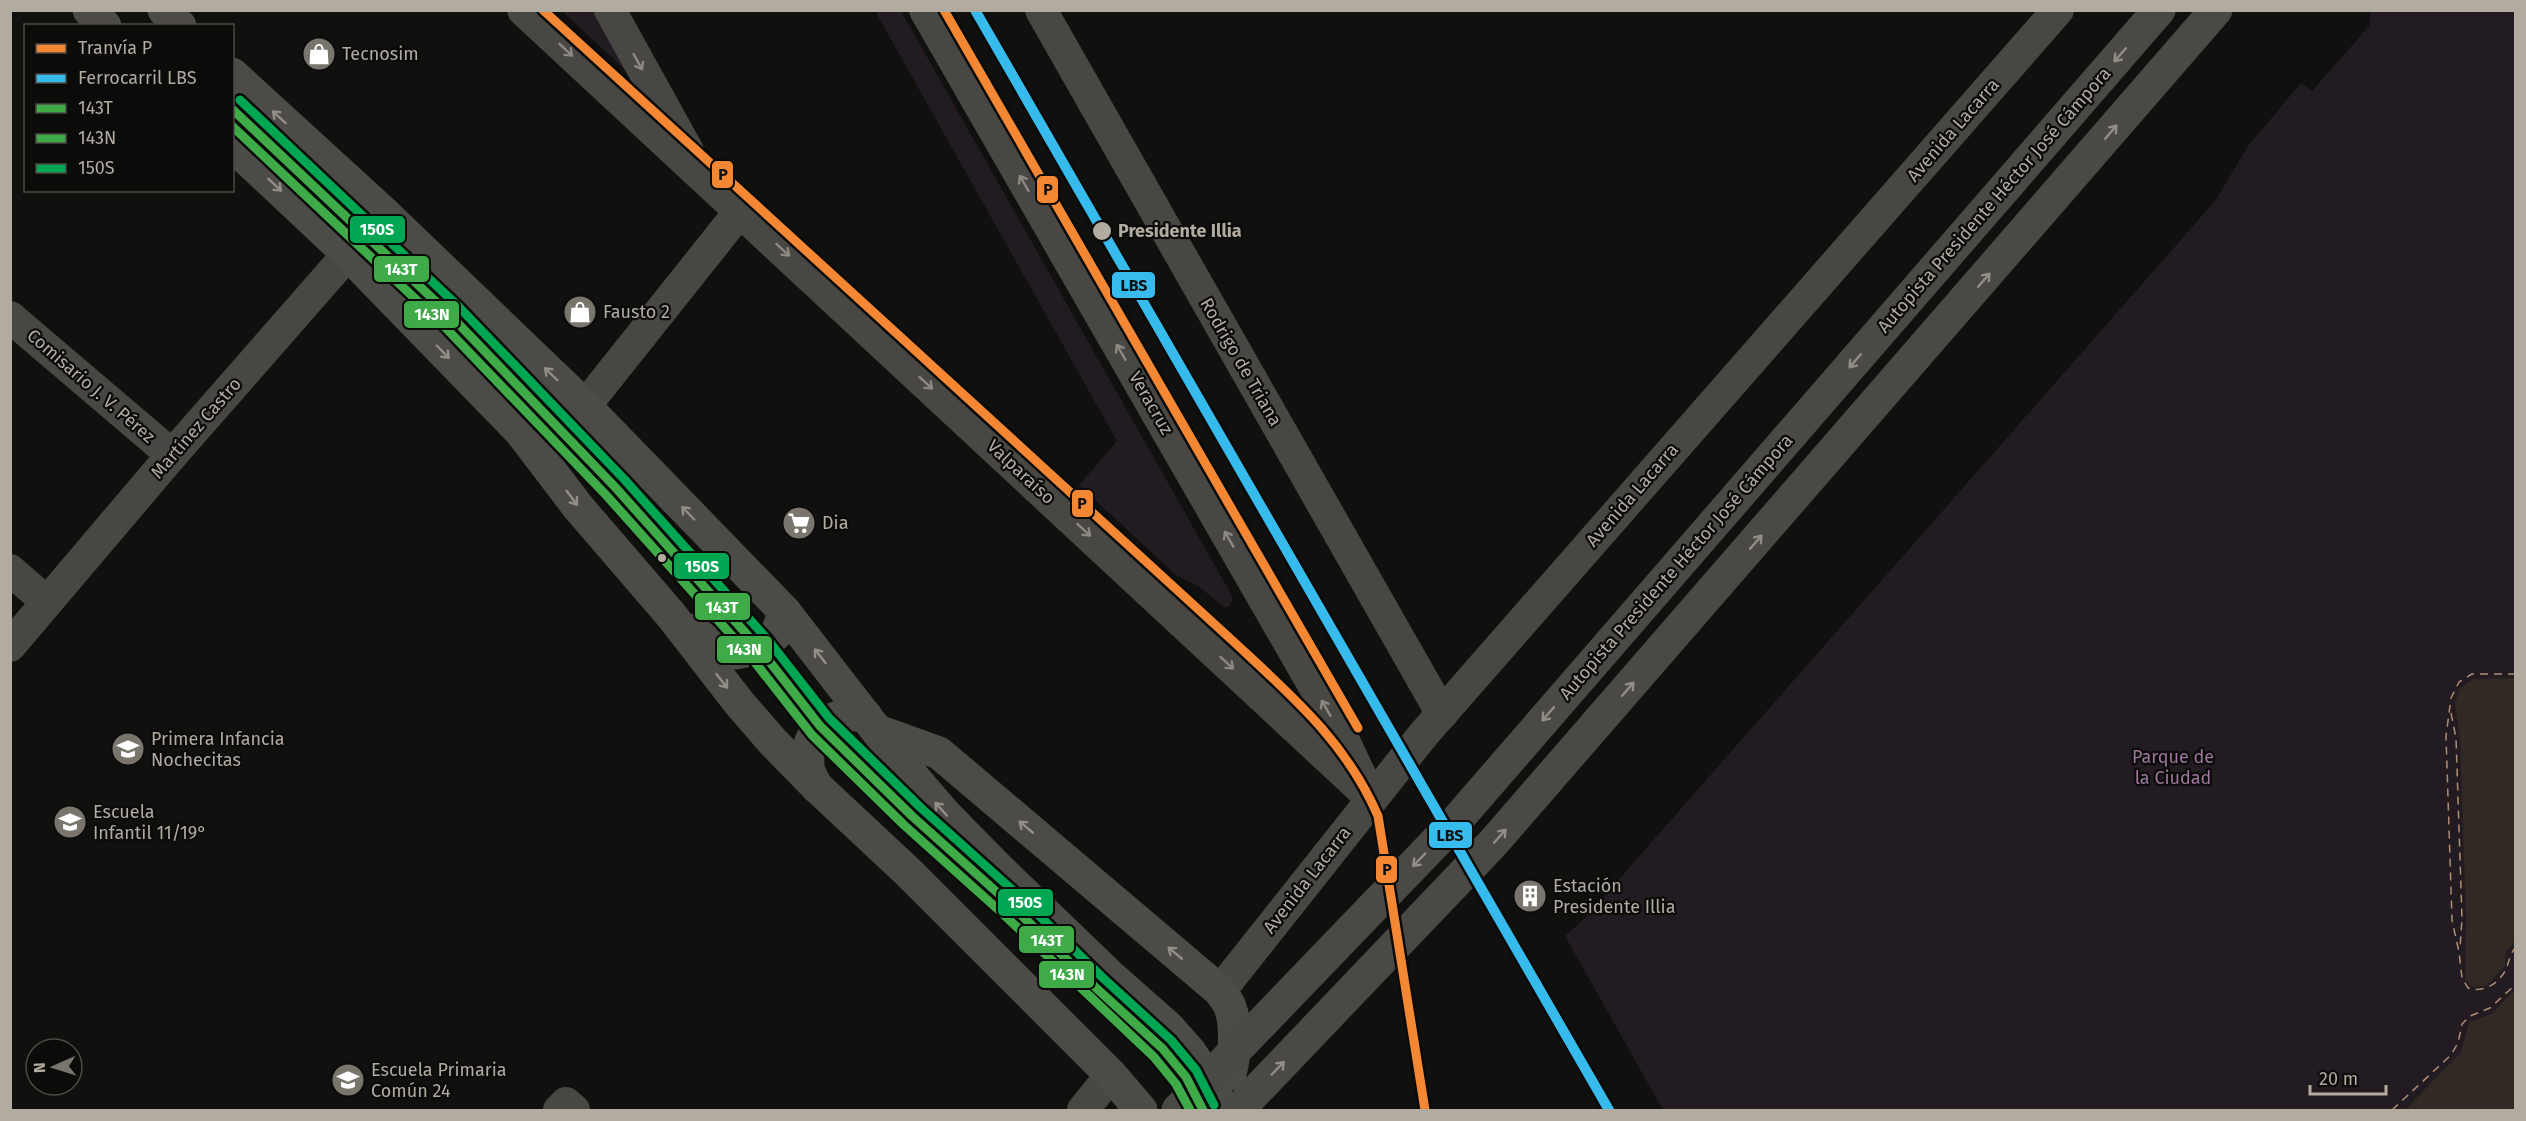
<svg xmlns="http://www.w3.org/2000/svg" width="2526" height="1121" font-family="'Fira Sans',sans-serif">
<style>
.green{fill:#221b21}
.water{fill:#312923}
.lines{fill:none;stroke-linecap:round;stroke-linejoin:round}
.ferry{stroke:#af8d75;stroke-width:1.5;stroke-dasharray:8 6;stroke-linecap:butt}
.street{stroke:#484744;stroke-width:32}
.secondary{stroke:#4c4b48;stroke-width:33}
.highway{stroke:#4a4946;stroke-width:33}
.bus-1-casing{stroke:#0b0b0a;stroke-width:14}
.bus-2-casing{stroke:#0b0b0a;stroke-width:14}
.bus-3-casing{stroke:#0b0b0a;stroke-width:14}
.bus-1{stroke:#3fab48;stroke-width:9}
.bus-2{stroke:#3fab48;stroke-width:9}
.bus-3{stroke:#00a651;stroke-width:9}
.rail-1-casing{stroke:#0b0b0a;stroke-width:15}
.rail-1{stroke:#37bbed;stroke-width:10}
.tram-1-casing{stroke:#0b0b0a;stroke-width:14}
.tram-1{stroke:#f38733;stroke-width:9}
.oneway{stroke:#8d8880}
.oneway2{stroke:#938e85}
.oneway3{stroke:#938e86}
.stop-dot{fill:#b2aba0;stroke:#0b0b0a;stroke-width:2}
.labels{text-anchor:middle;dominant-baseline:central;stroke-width:4.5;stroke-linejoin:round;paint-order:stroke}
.poi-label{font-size:18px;fill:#b2aba0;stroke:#0b0b0a;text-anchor:start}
.street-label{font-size:18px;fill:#b2aba0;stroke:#0b0b0a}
.stop-label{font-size:18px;font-weight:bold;fill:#b2aba0;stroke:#0b0b0a;text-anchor:start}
.park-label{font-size:18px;fill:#9e769d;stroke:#0b0b0a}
.line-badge{stroke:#0b0b0a;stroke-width:2}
.badge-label{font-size:16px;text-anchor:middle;font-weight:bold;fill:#fff}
.pale-badge-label{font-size:16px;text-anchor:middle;font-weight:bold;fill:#111}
</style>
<rect width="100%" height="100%" fill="#10100f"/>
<g class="green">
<path d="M562 11H597L640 84Z"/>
<path d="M875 11H901L1231 594 1233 600 1228 607H1224L1198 586 1176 575 1079 485 1117 441Z"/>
<path d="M2370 11H2515V1110H1663L1565 936 1584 919 2215 201 2248 146 2301 83 2312 91 2370 25Z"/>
</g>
<g class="water">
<path d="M2515 678V942L2506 952 2505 966 2486 986 2472 987 2465 979 2466 919 2460 738 2455 703 2460 688 2473 679Z"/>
<path d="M2515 989V1110H2405L2461 1052 2469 1022 2492 1014Z"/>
</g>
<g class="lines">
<g class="ferry">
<path d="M2516 674H2472L2459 682 2451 698 2446 736 2452 920 2459 952 2462 978 2468 988C2483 993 2499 984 2506 969 2509 962 2510 953 2516 947"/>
<path d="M2451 713 2456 738 2462 919 2460 948"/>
<path d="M2392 1110 2451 1055 2458 1043 2462 1024 2470 1016 2490 1008 2516 984"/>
</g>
<g class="street">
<path d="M523 10 1371 798"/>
<path d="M610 10 688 151"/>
<path d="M925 10 1338 728 1363 781"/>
<path d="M1041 10 1442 714"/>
<path d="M10 317 172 455"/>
<path d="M585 406 741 210"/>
<path d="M10 570 47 602"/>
<path d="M10 646 172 455 384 213"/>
<path d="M1220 991 1423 735 2058 10"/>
<path d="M559 1110 566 1103 574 1110"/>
<path d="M1083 1110 1111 1075"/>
</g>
<g class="secondary">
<path d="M89 10 105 26"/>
<path d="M164 10 180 26"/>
<path d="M232 74 384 213 585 406 785 612 908 771 945 814 1000 870 1108 974 1168 1027 1190 1052 1206 1076 1223 1110"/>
<path d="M232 145 348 254 521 432 578 507 671 615 740 704 773 742 817 787 908 872 1111 1075 1141 1110"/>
<path d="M692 630 718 650 735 653 759 648 776 634 785 612"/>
<path d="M878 731 939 753 1220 991C1223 996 1228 1001 1230 1007 1237 1026 1235 1055 1230 1074"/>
<path d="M817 787C813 780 808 772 808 765 805 728 833 711 866 716"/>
</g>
<g class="highway">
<path d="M1178 1110 1457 820 2159 10"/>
<path d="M1238 1110 1493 843 2216 10"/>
</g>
<defs>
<path id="bus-1" d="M232 109 450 315 615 487 759 648 820 726 912 816 1010 904 1095 987 1163 1049 1186 1077 1203 1110"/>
<path id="bus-2" d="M232 126 442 324 606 495 750 656 812 735 904 825 1002 913 1154 1057 1176 1084 1190 1110"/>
<path id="bus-3" d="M240 100 458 306 624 479 768 640 829 718 920 807 1018 895 1103 978 1171 1040 1196 1070 1214 1105"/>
</defs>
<use href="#bus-1" class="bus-1-casing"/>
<use href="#bus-2" class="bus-2-casing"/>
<use href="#bus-3" class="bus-3-casing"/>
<use href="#bus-1" class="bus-1"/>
<use href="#bus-2" class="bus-2"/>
<use href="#bus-3" class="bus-3"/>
<defs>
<path id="rail-1" d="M975 10 1609 1110"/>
</defs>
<use href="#rail-1" class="rail-1-casing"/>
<use href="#rail-1" class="rail-1"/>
<defs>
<g id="tram-1">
<path d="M543 10 1234 642C1292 696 1346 742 1378 816L1425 1110"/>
<path d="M944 10 1358 728"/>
</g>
</defs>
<use href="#tram-1" class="tram-1-casing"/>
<use href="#tram-1" class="tram-1"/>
</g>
<defs><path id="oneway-shaft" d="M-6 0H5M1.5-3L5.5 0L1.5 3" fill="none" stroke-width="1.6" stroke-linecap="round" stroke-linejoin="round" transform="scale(1.5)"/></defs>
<g class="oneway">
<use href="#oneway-shaft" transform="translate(566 50) rotate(43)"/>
<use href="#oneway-shaft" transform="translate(638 62) rotate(61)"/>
<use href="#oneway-shaft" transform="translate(1024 183) rotate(-120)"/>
<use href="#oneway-shaft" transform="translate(783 250) rotate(43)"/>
<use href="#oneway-shaft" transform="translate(1121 352) rotate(-120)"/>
<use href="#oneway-shaft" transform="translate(926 383) rotate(43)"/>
<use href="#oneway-shaft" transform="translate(1084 530) rotate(43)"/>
<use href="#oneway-shaft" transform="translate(1229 539) rotate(-120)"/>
<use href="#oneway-shaft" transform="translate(1227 663) rotate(43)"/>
<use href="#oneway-shaft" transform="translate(1326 708) rotate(-120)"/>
</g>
<g class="oneway2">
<use href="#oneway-shaft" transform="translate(2120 55) rotate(131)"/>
<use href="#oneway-shaft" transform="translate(2111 132) rotate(-49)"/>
<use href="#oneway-shaft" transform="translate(1984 280) rotate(-49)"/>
<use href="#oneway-shaft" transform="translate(1855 361) rotate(131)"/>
<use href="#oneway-shaft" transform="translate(1756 542) rotate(-49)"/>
<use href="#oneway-shaft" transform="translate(1628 689) rotate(-49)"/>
<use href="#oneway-shaft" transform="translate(1548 714) rotate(131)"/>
<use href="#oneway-shaft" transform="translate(1500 836) rotate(-49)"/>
<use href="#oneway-shaft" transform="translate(1419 860) rotate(134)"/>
<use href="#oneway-shaft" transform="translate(1278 1068) rotate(-46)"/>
</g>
<g class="oneway3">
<use href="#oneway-shaft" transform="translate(279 117) rotate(-137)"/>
<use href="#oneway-shaft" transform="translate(275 185) rotate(43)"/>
<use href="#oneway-shaft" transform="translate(443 352) rotate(46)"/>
<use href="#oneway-shaft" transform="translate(551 374) rotate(-136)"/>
<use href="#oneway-shaft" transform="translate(572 498) rotate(53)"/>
<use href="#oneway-shaft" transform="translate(688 513) rotate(-134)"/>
<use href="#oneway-shaft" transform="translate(820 656) rotate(-128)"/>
<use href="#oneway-shaft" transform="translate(722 681) rotate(52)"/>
<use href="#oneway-shaft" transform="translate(941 809) rotate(-132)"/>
<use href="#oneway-shaft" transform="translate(1026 827) rotate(-140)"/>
<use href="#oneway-shaft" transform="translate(1175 953) rotate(-140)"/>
</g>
<defs>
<symbol id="shop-disc" viewBox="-11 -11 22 22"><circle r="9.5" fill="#79756d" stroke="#0b0b0a"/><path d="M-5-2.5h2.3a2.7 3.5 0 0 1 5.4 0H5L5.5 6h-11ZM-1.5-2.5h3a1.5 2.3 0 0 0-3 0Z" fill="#fff"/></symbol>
<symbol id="supermarket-disc" viewBox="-11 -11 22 22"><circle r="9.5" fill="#79756d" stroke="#0b0b0a"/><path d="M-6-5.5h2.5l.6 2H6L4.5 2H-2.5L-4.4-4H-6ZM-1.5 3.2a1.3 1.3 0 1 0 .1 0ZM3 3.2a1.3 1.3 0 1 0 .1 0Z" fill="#fff"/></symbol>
<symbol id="school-disc" viewBox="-11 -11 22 22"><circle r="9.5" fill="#79756d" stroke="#0b0b0a"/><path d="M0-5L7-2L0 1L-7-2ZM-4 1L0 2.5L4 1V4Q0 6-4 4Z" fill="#fff"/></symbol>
<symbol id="building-disc" viewBox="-11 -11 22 22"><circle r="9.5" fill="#79756d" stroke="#0b0b0a"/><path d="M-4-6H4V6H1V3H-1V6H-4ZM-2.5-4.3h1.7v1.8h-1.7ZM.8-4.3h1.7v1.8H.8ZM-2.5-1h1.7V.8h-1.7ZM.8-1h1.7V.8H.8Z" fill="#fff"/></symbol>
</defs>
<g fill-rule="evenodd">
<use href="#shop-disc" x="300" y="35" width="38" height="38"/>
<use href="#shop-disc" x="561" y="293" width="38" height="38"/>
<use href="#supermarket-disc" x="780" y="504" width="38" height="38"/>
<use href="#school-disc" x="109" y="730" width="38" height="38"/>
<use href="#school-disc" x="51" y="803" width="38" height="38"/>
<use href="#building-disc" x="1511" y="877" width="38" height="38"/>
<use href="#school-disc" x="329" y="1061" width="38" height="38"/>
</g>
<g class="stop-dot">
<circle cx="1102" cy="231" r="10"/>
<circle cx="662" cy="558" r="5"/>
</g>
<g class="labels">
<g class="poi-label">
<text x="342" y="54">Tecnosim</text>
<text x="603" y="312">Fausto 2</text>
<text x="822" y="523">Dia</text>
<text x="151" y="739">Primera Infancia<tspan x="151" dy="21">Nochecitas</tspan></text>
<text x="93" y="812">Escuela<tspan x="93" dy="21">Infantil 11/19°</tspan></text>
<text x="1553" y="886">Estación<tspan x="1553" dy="21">Presidente Illia</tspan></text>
<text x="371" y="1070">Escuela Primaria<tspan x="371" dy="21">Común 24</tspan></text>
</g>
<g class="street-label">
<text transform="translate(1953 130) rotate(-49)">Avenida Lacarra</text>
<text transform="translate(1994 200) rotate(-49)">Autopista Presidente Héctor José Cámpora</text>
<text transform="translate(1241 362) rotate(60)">Rodrigo de Triana</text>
<text transform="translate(91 386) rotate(41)">Comisario J. V. Pérez</text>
<text transform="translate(1151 403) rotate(60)">Veracruz</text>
<text transform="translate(196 428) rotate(-49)">Martínez Castro</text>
<text transform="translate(1021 472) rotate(43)">Valparaíso</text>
<text transform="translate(1632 495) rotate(-49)">Avenida Lacarra</text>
<text transform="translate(1676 567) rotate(-49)">Autopista Presidente Héctor José Cámpora</text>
<text transform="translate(1307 880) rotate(-52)">Avenida Lacarra</text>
</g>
<g class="stop-label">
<text x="1118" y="231">Presidente Illia</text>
</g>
<g class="park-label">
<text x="2173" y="757">Parque de<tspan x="2173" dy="21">la Ciudad</tspan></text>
</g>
</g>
<g class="line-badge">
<rect x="711" y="160" width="23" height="29" rx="6" fill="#f38733"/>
<rect x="1036" y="175" width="23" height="29" rx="6" fill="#f38733"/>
<rect x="349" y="215" width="57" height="29" rx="6" fill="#00a651"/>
<rect x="373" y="255" width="57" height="28" rx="6" fill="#3fab48"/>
<rect x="1111" y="271" width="45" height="28" rx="6" fill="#37bbed"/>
<rect x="403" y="300" width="57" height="29" rx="6" fill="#3fab48"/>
<rect x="1071" y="489" width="23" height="29" rx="6" fill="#f38733"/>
<rect x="673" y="552" width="57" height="28" rx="6" fill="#00a651"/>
<rect x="694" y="592" width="57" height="29" rx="6" fill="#3fab48"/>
<rect x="716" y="635" width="57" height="29" rx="6" fill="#3fab48"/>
<rect x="1428" y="821" width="45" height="28" rx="6" fill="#37bbed"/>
<rect x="1375" y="855" width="23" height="29" rx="6" fill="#f38733"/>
<rect x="997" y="888" width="57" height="29" rx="6" fill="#00a651"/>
<rect x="1018" y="925" width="57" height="29" rx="6" fill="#3fab48"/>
<rect x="1038" y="960" width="57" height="29" rx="6" fill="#3fab48"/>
</g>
<g class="badge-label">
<text x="377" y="235">150S</text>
<text x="401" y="275">143T</text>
<text x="432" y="320">143N</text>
<text x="702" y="572">150S</text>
<text x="722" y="613">143T</text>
<text x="744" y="655">143N</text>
<text x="1025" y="908">150S</text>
<text x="1047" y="946">143T</text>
<text x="1067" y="980">143N</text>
</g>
<g class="pale-badge-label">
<text x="723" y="180">P</text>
<text x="1048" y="195">P</text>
<text x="1134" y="291">LBS</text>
<text x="1082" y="509">P</text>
<text x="1450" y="841">LBS</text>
<text x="1387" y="875">P</text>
</g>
<rect width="2526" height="1121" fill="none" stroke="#b2aba0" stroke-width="24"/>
<rect x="24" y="24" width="210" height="168" fill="#0b0b0a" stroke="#4e4b46" stroke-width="1.5"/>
<rect x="36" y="44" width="30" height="9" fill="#f38733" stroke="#4e4b46" stroke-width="1.5"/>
<text x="78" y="54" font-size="18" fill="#b2aba0">Tranvía P</text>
<rect x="36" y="74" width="30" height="9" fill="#37bbed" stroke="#4e4b46" stroke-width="1.5"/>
<text x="78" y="84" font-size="18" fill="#b2aba0">Ferrocarril LBS</text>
<rect x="36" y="104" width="30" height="9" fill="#3fab48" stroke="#4e4b46" stroke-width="1.5"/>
<text x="78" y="114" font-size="18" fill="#b2aba0">143T</text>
<rect x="36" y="134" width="30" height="9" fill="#3fab48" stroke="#4e4b46" stroke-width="1.5"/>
<text x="78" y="144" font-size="18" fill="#b2aba0">143N</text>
<rect x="36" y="164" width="30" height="9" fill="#00a651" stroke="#4e4b46" stroke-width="1.5"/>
<text x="78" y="174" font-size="18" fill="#b2aba0">150S</text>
<g transform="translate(54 1067) rotate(267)"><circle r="28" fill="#0b0b0a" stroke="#4e4b46" stroke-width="1.5"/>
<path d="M0-4.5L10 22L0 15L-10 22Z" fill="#79756d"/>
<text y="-9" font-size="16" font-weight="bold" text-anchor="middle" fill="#b2aba0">N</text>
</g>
<path d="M2310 1085v9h76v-9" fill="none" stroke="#b2aba0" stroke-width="3"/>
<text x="2319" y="1085" font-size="18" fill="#b2aba0" stroke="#0b0b0a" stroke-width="4.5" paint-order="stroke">20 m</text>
</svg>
